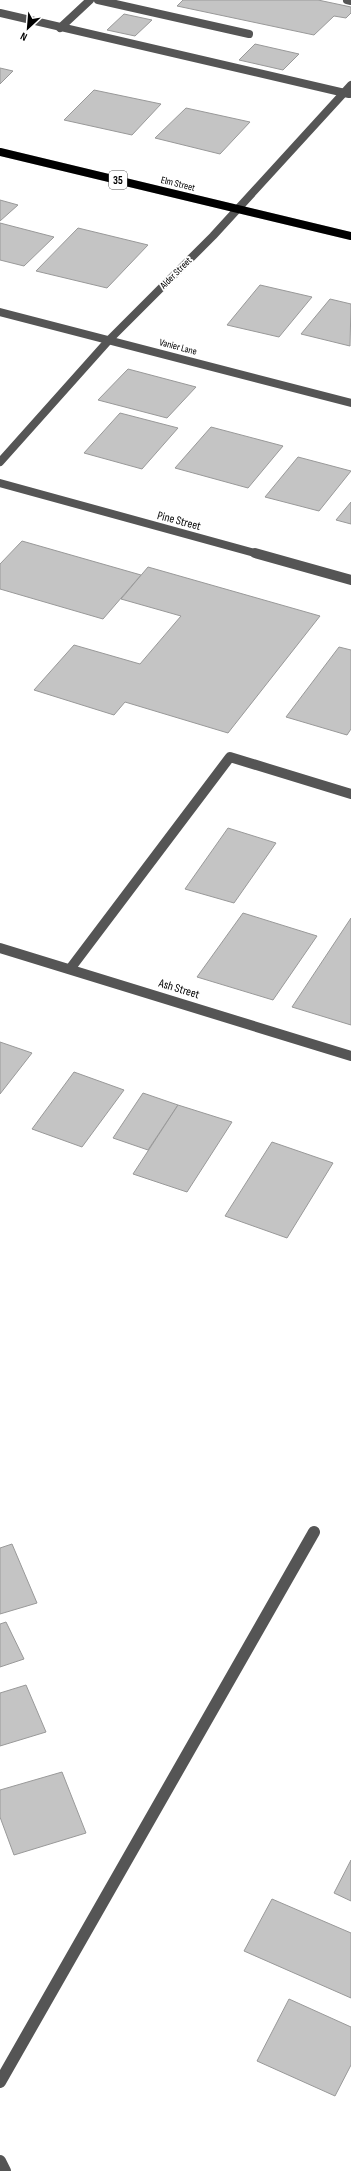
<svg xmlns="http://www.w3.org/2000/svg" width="351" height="2171" font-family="'Sofia Sans Condensed',sans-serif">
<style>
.building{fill:#c4c4c4;stroke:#999}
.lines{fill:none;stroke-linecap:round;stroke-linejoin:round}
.major-casing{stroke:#dbdbdb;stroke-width:8}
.minor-far2{stroke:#555;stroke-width:8}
.minor-far1{stroke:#555;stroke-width:10}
.minor{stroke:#555;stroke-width:12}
.major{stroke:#000;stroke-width:8}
.labels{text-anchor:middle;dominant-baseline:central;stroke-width:3.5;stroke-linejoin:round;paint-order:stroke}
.far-street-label{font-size:10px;fill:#000;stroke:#fff}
.shield{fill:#fff;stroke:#4c4c4c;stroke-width:1}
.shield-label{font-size:11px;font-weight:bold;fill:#000}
.street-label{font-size:12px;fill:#000;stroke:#fff}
</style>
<rect width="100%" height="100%" fill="#fff"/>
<g class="building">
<path d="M183 0H318L351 7V13L346 18 334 16 314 35 177 6Z"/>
<path d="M124 14 152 20 135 36 107 30Z"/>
<path d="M255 44 299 54 283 70 239 60Z"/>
<path d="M0 68 13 71 0 84Z"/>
<path d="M94 90 161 104 132 135 64 120Z"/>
<path d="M186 108 250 122 220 154 155 138Z"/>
<path d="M0 200 18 205 0 221Z"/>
<path d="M0 223 54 237 24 266 0 260Z"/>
<path d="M78 228 148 245 107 288 36 271Z"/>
<path d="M260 285 312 297 279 337 227 325Z"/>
<path d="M330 299 351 304 350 346 301 334Z"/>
<path d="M128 369 196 387 167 418 98 400Z"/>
<path d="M120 413 178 428 142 469 84 453Z"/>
<path d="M211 427 283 446 248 488 175 468Z"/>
<path d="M298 457 351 471 319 511 265 497Z"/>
<path d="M351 502V524L336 520Z"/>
<path d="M22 541 141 575 103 619 0 589V564Z"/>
<path d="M148 567 320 616 228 733 125 702 114 715 34 690 74 645 140 664 181 616 121 599Z"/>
<path d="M339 647 351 650V729L347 735 286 717Z"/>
<path d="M228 828 276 843 234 903 185 889Z"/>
<path d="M243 913 317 936 273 1000 197 977Z"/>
<path d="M351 918V1025L292 1007Z"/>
<path d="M0 1042 32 1053 0 1094Z"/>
<path d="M74 1072 124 1090 82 1147 32 1129Z"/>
<path d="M143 1093 178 1105 148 1150 113 1138Z"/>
<path d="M178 1105 232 1122 187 1192 133 1174Z"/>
<path d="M272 1142 333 1163 287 1238 225 1216Z"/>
<path d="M12 1544 37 1603 0 1614V1548Z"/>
<path d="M6 1622 24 1659 0 1667V1624Z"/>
<path d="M26 1685 46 1732 0 1746V1693Z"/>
<path d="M62 1772 86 1833 14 1855 0 1817V1790Z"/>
<path d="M351 1860V1901L334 1893Z"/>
<path d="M272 1899 351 1933V1998L244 1951Z"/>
<path d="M289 1999 351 2027V2065L335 2096 257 2061Z"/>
</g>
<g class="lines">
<defs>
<path id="major" d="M0 152 351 236"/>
</defs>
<use href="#major" class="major-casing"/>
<g class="minor-far2">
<path d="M98 0 249 34"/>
<path d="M347 0 351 1"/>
<path d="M0 13 349 94"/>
<path d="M60 28 90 0"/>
<path d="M0 312 351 403"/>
<path d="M0 462 109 340 213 236 351 85"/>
<path d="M0 483 258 554"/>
</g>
<g class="minor-far1">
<path d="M255 553 351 580"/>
<path d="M0 948 351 1056"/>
<path d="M70 969 230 757 351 794"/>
</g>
<g class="minor">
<path d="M0 2082 314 1532"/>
<path d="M0 2161 5 2171"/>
</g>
<use href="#major" class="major"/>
</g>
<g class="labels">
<g class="far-street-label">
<text transform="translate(178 184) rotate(14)">Elm Street</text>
<text transform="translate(176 273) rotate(-45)">Alder Street</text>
<text transform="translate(178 347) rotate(15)">Vanier Lane</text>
</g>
<rect class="shield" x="109" y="171" width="18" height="18" rx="3"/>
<g class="shield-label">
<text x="118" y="180">35</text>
</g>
<g class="street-label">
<text transform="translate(179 521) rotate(15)">Pine Street</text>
<text transform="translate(179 989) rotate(17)">Ash Street</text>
</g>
</g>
<g transform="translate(28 28) rotate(206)" stroke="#ffffff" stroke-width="3" paint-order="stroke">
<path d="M0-3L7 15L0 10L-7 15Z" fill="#000000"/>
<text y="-6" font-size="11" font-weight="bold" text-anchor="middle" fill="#000000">N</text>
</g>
</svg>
